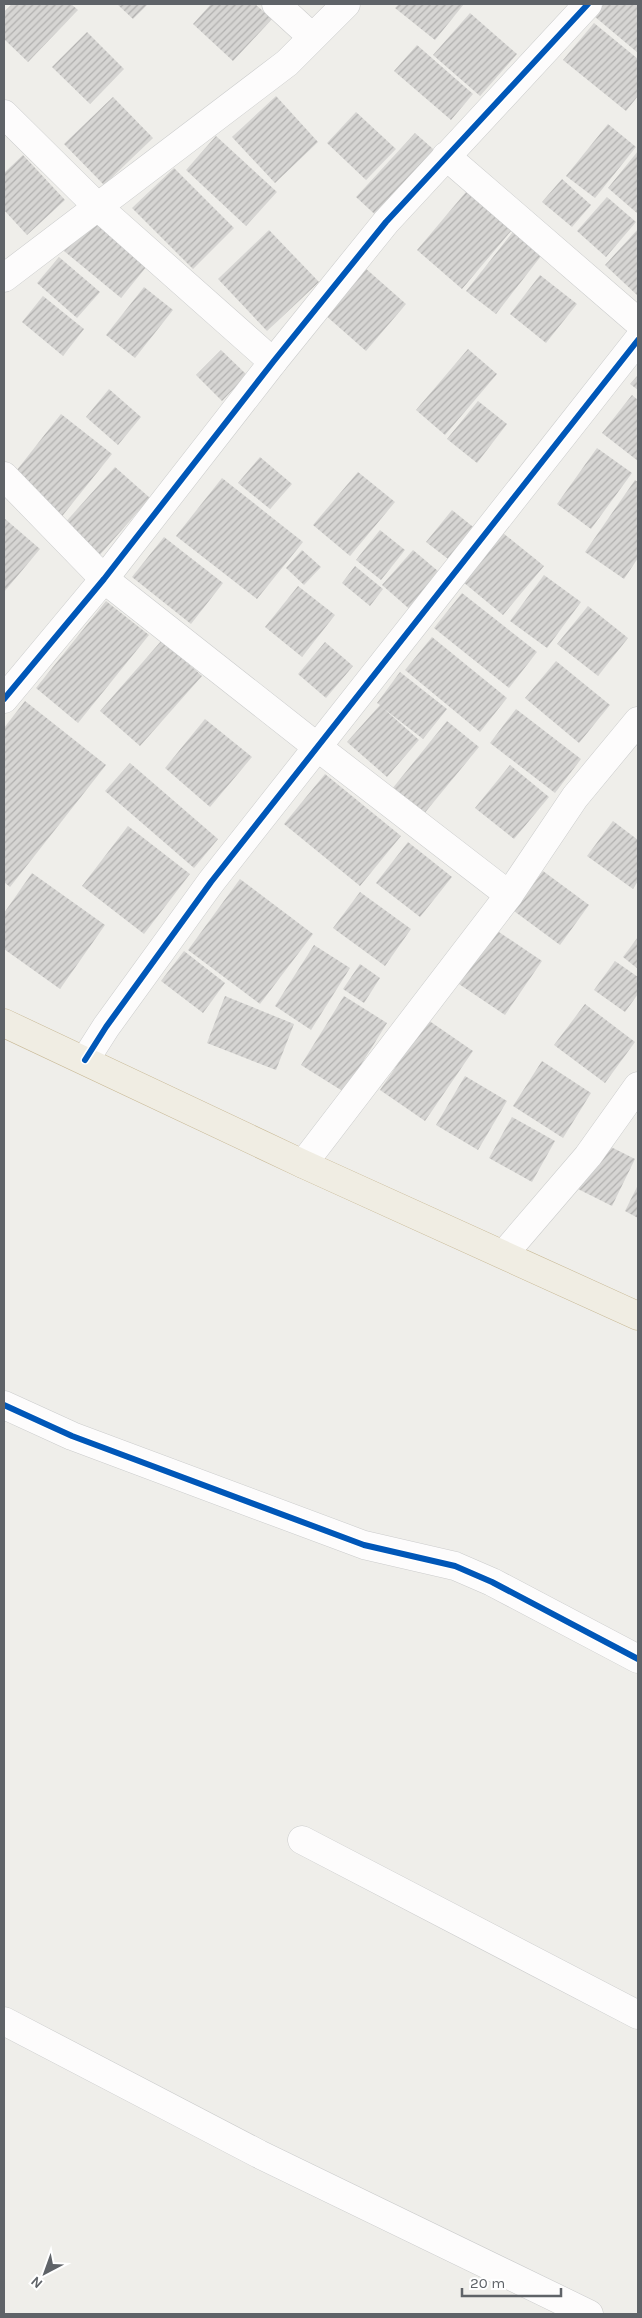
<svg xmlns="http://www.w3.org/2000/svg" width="642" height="2318" font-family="Karla,sans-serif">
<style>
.building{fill:url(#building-hatch)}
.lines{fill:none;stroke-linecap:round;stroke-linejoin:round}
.street-casing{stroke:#cbcccc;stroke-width:29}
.highway-casing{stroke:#c8b996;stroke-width:29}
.street{stroke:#fdfcfc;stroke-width:28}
.highway{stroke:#f0ede3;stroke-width:28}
.cycleway-casing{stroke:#fff;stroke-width:9}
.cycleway{stroke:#0057b8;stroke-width:6}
</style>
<defs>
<pattern id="building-hatch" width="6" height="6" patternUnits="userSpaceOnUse" patternTransform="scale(1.25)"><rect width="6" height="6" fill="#d6d5d3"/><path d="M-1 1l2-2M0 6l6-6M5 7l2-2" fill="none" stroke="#b1b0af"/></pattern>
</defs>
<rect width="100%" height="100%" fill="#efeeea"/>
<g class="building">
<path d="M12 4H71L78 10 28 62 4 39V12Z"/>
<path d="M117 4H148L133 19Z"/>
<path d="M211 4H255L272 19 233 61 193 24Z"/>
<path d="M399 4H464L435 40 395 8Z"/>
<path d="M604 4H638V53L594 16Z"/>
<path d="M470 13 517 54 480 96 433 55Z"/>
<path d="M594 23 638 59V96L626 111 563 60Z"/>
<path d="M87 32 124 69 90 104 52 67Z"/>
<path d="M417 45 473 94 451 120 394 71Z"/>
<path d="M276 96 318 142 275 183 232 137Z"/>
<path d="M113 97 153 138 104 185 64 144Z"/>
<path d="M356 112 396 149 366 180 327 143Z"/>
<path d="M608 124 636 147 595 198 566 176Z"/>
<path d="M415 133 441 156 381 220 356 197Z"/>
<path d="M216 136 277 192 246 226 186 170Z"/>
<path d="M638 151V214L608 188Z"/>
<path d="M23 155 65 200 27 235 4 210V173Z"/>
<path d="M174 168 234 228 193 269 132 208Z"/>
<path d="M562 179 591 205 572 227 542 202Z"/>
<path d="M471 186 517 224 462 289 417 250Z"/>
<path d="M607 197 636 222 606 257 577 231Z"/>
<path d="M91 219 147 266 121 298 64 251Z"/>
<path d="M516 228 545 251 496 314 466 291Z"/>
<path d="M638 229V296L605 265Z"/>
<path d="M269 230 319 282 267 331 218 279Z"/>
<path d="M59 257 100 292 77 318 37 283Z"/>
<path d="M364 267 406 304 366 351 324 314Z"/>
<path d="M540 275 577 304 546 343 510 314Z"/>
<path d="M144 287 173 310 135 358 106 335Z"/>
<path d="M43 296 84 329 63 356 22 322Z"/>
<path d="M468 349 497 374 445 435 416 410Z"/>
<path d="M221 350 247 375 222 401 196 375Z"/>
<path d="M638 375V390L630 384Z"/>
<path d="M109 389 141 417 118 445 86 417Z"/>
<path d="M632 395 638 400V461L602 433Z"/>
<path d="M478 401 507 424 477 463 447 439Z"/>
<path d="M61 414 112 454 59 520 9 480Z"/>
<path d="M597 448 632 473 591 529 557 504Z"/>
<path d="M260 457 292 484 270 509 238 483Z"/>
<path d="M115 467 150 498 98 557 63 525Z"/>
<path d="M358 472 395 502 350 556 313 525Z"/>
<path d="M222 478 303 542 257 599 176 536Z"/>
<path d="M635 480 638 482V558L624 579 585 552Z"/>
<path d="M452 510 477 530 452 562 426 542Z"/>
<path d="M4 518 40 549 4 592Z"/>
<path d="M380 530 405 550 381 580 356 560Z"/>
<path d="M503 533 544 566 503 615 463 582Z"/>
<path d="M164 537 223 583 191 624 132 577Z"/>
<path d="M302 550 321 567 304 585 286 568Z"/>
<path d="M413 550 445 577 414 613 382 585Z"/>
<path d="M355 566 383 589 370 606 342 583Z"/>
<path d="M544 575 581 602 547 648 510 621Z"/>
<path d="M298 586 335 615 302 657 265 627Z"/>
<path d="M462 593 537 652 509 688 434 628Z"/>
<path d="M106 601 149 635 78 723 36 688Z"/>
<path d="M588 606 628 638 598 676 557 644Z"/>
<path d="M432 637 507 698 480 732 405 670Z"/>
<path d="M162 640 202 676 140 746 100 711Z"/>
<path d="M325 642 353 666 326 698 298 674Z"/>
<path d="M556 661 610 705 579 743 525 698Z"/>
<path d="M400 672 447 709 423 739 383 708 419 740 387 777 347 742 380 705 377 703Z"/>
<path d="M25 701 106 765 10 887 4 882V728Z"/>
<path d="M516 709 581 759 555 793 490 743Z"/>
<path d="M205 719 252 757 210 807 165 768Z"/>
<path d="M447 721 479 747 423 815 392 789Z"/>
<path d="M130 763 218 839 194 868 105 791Z"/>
<path d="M510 765 549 797 514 839 475 808Z"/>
<path d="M325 774 401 836 360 886 284 824Z"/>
<path d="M613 821 638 840V881L633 889 587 856Z"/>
<path d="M128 826 190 874 144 934 82 886Z"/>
<path d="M408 842 452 877 420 917 376 883Z"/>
<path d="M543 871 589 905 560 945 514 911Z"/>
<path d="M32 873 105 925 60 989 4 949V913Z"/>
<path d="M240 879 313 934 260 1004 188 950Z"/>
<path d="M360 892 411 929 385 966 333 928Z"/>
<path d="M493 928 542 961 505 1015 456 982Z"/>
<path d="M638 937V969L623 957Z"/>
<path d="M314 945 350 968 311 1030 275 1006Z"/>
<path d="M184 951 225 983 203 1013 161 981Z"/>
<path d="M615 961 638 977V994L625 1012 594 990Z"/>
<path d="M360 964 380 978 364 1003 343 989Z"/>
<path d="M225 996 294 1024 276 1070 207 1043Z"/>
<path d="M344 996 387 1023 344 1092 301 1065Z"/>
<path d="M585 1004 635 1042 605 1083 554 1045Z"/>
<path d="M428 1020 473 1051 425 1121 380 1090Z"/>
<path d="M542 1061 591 1093 563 1138 513 1106Z"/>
<path d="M465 1076 507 1101 478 1150 436 1125Z"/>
<path d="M512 1117 555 1141 532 1182 489 1158Z"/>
<path d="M599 1141 635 1159 612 1206 576 1188Z"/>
<path d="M638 1185V1218L625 1211Z"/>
</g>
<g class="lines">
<defs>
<g id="street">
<path d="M276 4 312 37"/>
<path d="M4 114 97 206 273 362"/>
<path d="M446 156 638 322"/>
<path d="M4 278 287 63 346 4"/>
<path d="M4 476 104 579 316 746 509 895"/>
<path d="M4 699 104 579 273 362 386 222 588 4"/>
<path d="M85 1060 106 1027 211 882 638 340"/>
<path d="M303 1164 509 895 575 797 638 721"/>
<path d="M504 1254 588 1156 638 1086"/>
<path d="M4 1405 72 1436 364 1545 455 1566 492 1582 638 1659"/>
<path d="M302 1840 638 2015"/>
<path d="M4 2021 259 2154 589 2314"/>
</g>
<path id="highway" d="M4 1023 303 1164 638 1316"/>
</defs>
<use href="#street" class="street-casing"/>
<use href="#highway" class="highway-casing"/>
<use href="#street" class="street"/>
<use href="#highway" class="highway"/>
<defs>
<g id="cycleway">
<path d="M4 699 104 579 273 362 386 222 588 4"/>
<path d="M85 1060 106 1027 211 882 638 340"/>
<path d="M4 1405 72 1436 364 1545 455 1566 492 1582 638 1659"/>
</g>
</defs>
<use href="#cycleway" class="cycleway-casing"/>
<use href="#cycleway" class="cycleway"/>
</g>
<rect width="642" height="2318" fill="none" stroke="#5f6368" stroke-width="10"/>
<g transform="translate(45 2273) rotate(221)" stroke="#ffffff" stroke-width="4" paint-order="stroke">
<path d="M0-4L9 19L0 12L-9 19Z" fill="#5f6368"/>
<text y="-8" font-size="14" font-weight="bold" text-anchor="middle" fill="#5f6368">N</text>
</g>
<path d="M462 2288v8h99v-8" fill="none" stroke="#5f6368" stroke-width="2.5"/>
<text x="470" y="2288" font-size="15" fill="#5f6368" stroke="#ffffff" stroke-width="4" paint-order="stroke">20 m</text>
</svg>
